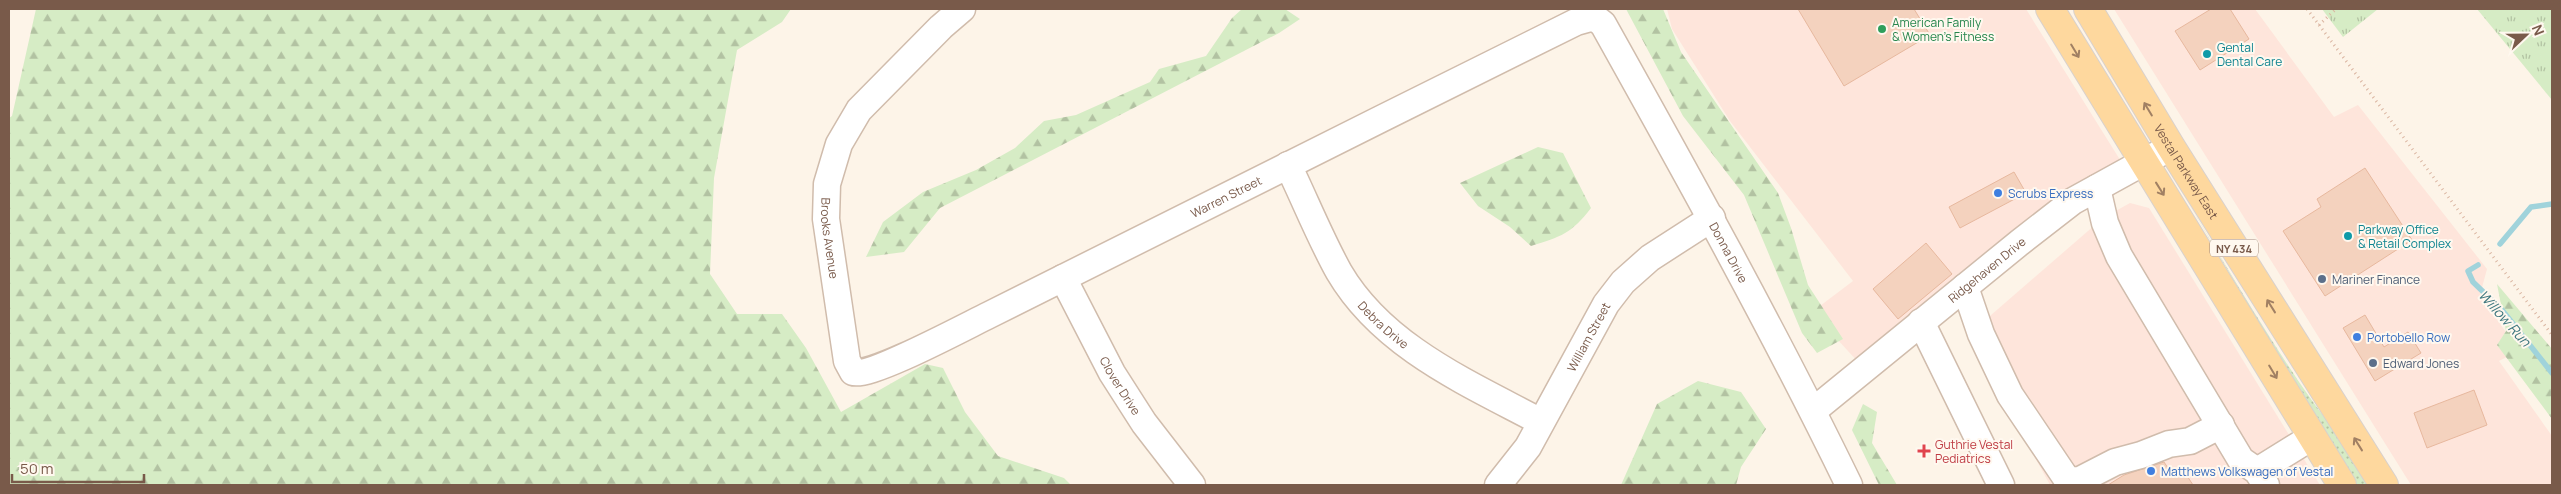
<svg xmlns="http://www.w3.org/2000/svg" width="2561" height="494" font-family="Manrope,sans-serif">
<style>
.commercial{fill:#fee5db}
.grass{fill:url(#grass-dots)}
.forest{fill:url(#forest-firs)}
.park{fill:url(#park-tufts)}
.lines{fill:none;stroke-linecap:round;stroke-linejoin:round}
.stream{stroke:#a0d3db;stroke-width:5.5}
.building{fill:#f4d2be;stroke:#e7b89e}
.minor-casing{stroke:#d0bcac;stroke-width:29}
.major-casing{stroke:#d9d1cc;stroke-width:30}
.path{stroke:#dab5a1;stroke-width:3;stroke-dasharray:1 4;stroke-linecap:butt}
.minor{stroke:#fff;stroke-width:26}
.major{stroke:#fed89e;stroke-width:28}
.oneway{stroke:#a18063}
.leisure-dot{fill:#2e9e5b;stroke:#fff8ef;stroke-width:2}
.culture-dot{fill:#0f9aa8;stroke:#fff8ef;stroke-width:2}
.shop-dot{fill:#3f7fe0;stroke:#fff8ef;stroke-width:2}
.service-dot{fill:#5c6f8a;stroke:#fff8ef;stroke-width:2}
.health-dot{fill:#e0444e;stroke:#fff8ef;stroke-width:2}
.labels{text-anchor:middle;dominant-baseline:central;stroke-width:4;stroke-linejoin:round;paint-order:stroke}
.shield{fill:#fff8ef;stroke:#a1897c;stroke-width:1}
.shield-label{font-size:11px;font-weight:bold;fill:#795a4a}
.leisure-label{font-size:12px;fill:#27864d;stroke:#fff8ef;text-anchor:start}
.culture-label{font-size:12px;fill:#0d838f;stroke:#fff8ef;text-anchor:start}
.street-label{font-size:12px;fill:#795a4a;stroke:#fff8ef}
.shop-label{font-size:12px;fill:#366cbe;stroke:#fff8ef;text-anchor:start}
.service-label{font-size:12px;fill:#4e5e75;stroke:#fff8ef;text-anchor:start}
.health-label{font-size:12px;fill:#be3a42;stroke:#fff8ef;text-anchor:start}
.water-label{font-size:14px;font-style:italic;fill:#3c767e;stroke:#fff8ef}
</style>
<defs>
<pattern id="grass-dots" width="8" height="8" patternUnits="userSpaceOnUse" patternTransform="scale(1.25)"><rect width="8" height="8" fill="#d6ecc5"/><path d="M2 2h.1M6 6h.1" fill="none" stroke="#b2c2a2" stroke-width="1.8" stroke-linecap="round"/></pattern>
<pattern id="forest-firs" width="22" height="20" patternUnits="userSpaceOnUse" patternTransform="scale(1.25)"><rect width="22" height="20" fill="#d6ecc5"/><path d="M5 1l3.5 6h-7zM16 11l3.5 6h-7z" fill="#b2c2a2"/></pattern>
<pattern id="park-tufts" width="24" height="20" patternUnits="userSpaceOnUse" patternTransform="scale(1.25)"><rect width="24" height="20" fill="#d6ecc5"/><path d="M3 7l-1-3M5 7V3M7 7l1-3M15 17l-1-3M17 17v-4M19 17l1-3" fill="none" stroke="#b2c2a2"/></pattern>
</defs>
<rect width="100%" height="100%" fill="#fdf4e8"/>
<g class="commercial">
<path d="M1667 9H2026L2122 163 1860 364 1812 312 1853 281 1730 121 1672 29Z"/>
<path d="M2114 9H2255L2334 117 2358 105 2487 269 2480 295 2519 351 2499 361 2552 436V485H2411Z"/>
<path d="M2130 203 2149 208 2320 485H2050L1968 335 2103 218Z"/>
</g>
<path class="grass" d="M2179 187C2217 251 2255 316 2297 379 2321 415 2349 448 2372 485H2354Z"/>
<g class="forest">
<path d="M36 9H791L782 22 737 50 714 178 710 274 737 314H782L806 348 841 412 925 364 943 368 965 412 998 456 1064 478 1071 485H9V118L12 116Z"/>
<path d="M1242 9H1285L1300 19 1279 33 940 208 904 252 866 257 883 222 923 192 976 170 1015 148 1044 121 1076 115 1150 82 1159 69 1206 56 1232 18Z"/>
<path d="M1626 9H1663L1681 52 1778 193 1791 228 1808 285 1843 339 1817 353 1802 333 1744 195 1683 116Z"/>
<path d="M1538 147 1563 153 1591 208C1572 233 1561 237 1531 246L1510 227 1478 206 1460 183Z"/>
<path d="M2497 284 2552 349V419L2497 345 2506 331Z"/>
<path d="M1698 381 1741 392 1766 429 1741 467 1736 485H1621L1657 404Z"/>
<path d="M1863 404 1877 412 1872 443 1897 485H1879L1852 430Z"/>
</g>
<g class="park">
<path d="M2322 9H2378L2343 37Z"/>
<path d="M2477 9H2552V100Z"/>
</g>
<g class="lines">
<g class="stream">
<path d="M2500 244 2531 207 2552 204"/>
<path d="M2478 265 2468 271 2473 282 2502 310 2552 373"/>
</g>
</g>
<g class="building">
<path d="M1798 9H1914L1930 35 1844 86Z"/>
<path d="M2211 9H2230L2249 39 2200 70 2175 31Z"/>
<path d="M2365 168 2412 240 2325 296 2283 231 2321 207 2317 199Z"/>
<path d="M2014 172 2026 193 1960 228 1949 207Z"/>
<path d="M1926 243 1952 274 1898 319 1873 289Z"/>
<path d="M2365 315 2384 347 2408 332 2421 353 2375 381 2343 328Z"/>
<path d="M2474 390 2487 425 2427 448 2414 413Z"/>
<path d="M2164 462 2172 474 2182 468 2193 485H2108L2124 475Z"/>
</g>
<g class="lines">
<defs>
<g id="minor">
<path id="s1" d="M962 9 941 27 859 110 839 144 827 184 826 219 847 361 853 372C870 378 968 325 989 315 1185 217 1380 119 1576 22L1594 17 1603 24C1688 176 1773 329 1849 485"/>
<path id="s2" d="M1288 165C1305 200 1320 238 1339 272 1383 347 1468 383 1541 422"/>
<path d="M2097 188 2105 223 2119 256 2241 460 2257 471 2266 485"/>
<path id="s3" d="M1063 278 1112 373 1144 423 1192 485"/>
<path d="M1965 287 1981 334 2010 395 2068 481 2080 480 2115 462 2141 455 2169 444 2190 441 2221 425"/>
<path d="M1921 322 2001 485"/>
<path id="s4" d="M1813 411 2019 243 2073 201 2171 147"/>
<path d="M2257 471 2312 437"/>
<path id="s5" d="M1498 485 1528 447 1606 304 1623 282 1650 258 1712 218"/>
</g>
<g id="major">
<path d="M2050 9 2342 485"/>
<path id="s6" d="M2088 9 2171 147 2384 485"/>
</g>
</defs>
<use href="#minor" class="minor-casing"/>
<use href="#major" class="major-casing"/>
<g class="path">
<path d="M2307 9 2552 335"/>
<path d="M2319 25 2336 9"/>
</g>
<use href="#minor" class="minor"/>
<use href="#major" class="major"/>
</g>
<defs><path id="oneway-shaft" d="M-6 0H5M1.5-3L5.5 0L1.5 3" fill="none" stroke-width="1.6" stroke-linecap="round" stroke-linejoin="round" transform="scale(1.25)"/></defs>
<g class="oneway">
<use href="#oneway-shaft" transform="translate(2075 51) rotate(59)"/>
<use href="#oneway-shaft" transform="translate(2148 109) rotate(-121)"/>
<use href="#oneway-shaft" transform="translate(2160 189) rotate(58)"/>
<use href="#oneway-shaft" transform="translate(2271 306) rotate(-122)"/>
<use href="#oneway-shaft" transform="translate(2273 372) rotate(59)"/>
<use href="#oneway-shaft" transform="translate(2358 444) rotate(-122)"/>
</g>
<circle class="leisure-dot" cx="1882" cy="29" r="5"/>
<g class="culture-dot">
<circle cx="2207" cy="54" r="5"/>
<circle cx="2348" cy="236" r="5"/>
</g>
<g class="shop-dot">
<circle cx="1998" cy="193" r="5"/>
<circle cx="2357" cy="337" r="5"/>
<circle cx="2151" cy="471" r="5"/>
</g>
<g class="service-dot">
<circle cx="2322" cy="279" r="5"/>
<circle cx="2373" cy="363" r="5"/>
</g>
<path class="health-dot" d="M1921.5 443.5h5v5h5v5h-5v5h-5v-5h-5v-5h5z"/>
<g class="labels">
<rect class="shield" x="2210" y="239.5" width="48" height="17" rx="4"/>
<g class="shield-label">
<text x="2234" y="248">NY 434</text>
</g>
<g class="leisure-label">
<text x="1892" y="22">American Family<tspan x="1892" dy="14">&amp; Women's Fitness</tspan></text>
</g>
<g class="culture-label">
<text x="2217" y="47">Gental<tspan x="2217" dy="14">Dental Care</tspan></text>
<text x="2358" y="229">Parkway Office<tspan x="2358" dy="14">&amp; Retail Complex</tspan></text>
</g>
<g class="street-label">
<text stroke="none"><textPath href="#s6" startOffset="190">Vestal Parkway East</textPath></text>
<text stroke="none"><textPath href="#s1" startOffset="830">Warren Street</textPath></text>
<text stroke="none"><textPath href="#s1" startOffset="280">Brooks Avenue</textPath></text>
<text stroke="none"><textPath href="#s1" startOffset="1512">Donna Drive</textPath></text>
<text stroke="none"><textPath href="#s4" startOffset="224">Ridgehaven Drive</textPath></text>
<text stroke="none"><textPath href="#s2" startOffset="188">Debra Drive</textPath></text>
<text stroke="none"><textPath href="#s5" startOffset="174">William Street</textPath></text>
<text stroke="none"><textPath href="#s3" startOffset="122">Clover Drive</textPath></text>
</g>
<g class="shop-label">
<text x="2008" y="193">Scrubs Express</text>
<text x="2367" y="337">Portobello Row</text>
<text x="2161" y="471">Matthews Volkswagen of Vestal</text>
</g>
<g class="service-label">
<text x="2332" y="279">Mariner Finance</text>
<text x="2383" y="363">Edward Jones</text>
</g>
<g class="health-label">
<text x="1935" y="444">Guthrie Vestal<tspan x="1935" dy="14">Pediatrics</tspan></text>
</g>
<g class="water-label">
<text transform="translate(2505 318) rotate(48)">Willow Run</text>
</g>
</g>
<rect width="2561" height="494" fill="none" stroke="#795a4a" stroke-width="20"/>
<g transform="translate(2526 35) rotate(68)" stroke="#fff8ef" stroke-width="4" paint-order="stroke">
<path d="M0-4L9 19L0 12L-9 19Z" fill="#795a4a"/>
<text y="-8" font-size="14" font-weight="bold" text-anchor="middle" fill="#795a4a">N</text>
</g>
<path d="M12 474v8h132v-8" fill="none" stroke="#795a4a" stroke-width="2.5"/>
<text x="20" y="474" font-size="15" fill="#795a4a" stroke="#fff8ef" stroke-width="4" paint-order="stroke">50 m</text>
</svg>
